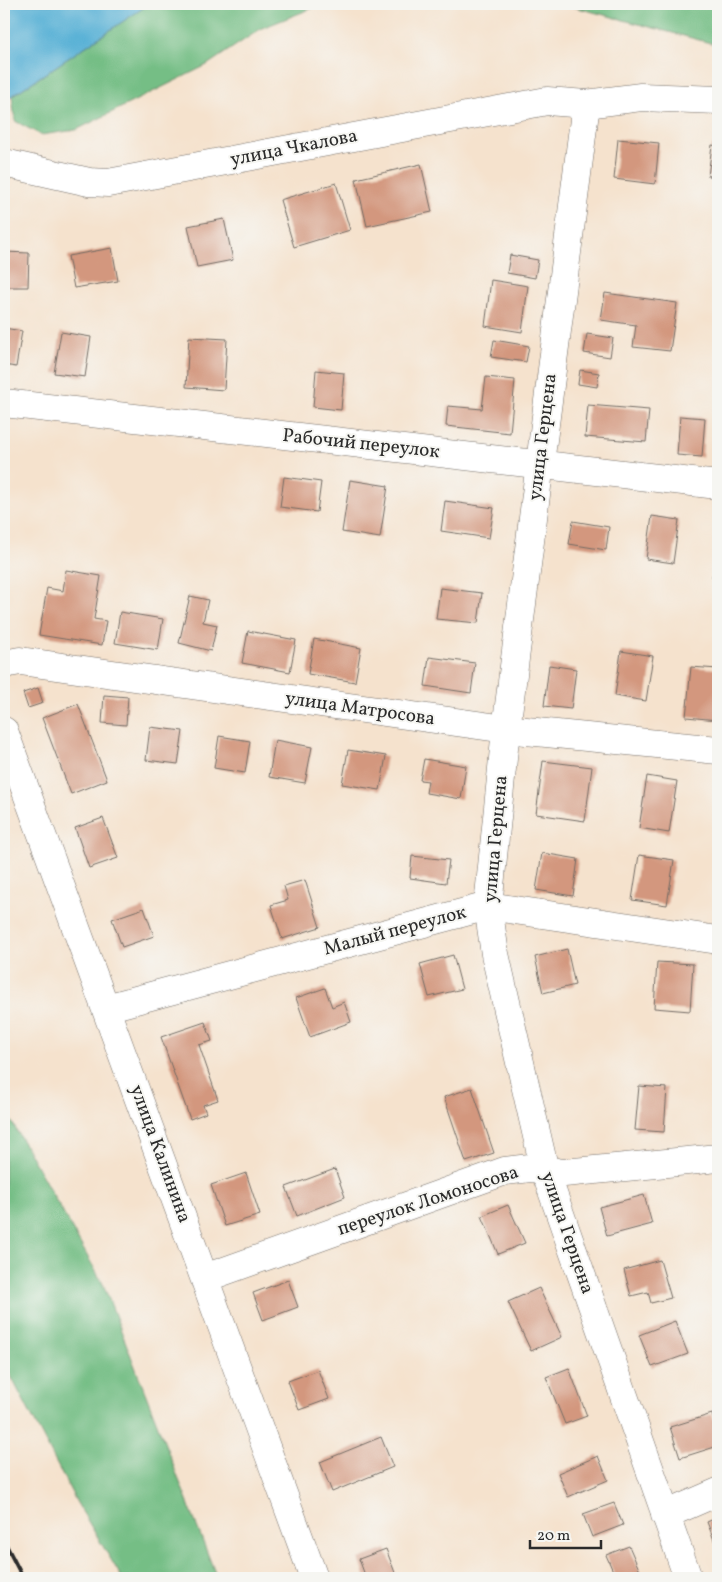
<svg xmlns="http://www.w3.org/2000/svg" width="722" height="1582" font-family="Vollkorn,serif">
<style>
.forest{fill:#75be85;stroke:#507458}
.water{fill:#59b1d6;stroke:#426e80}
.building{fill:#d3977e}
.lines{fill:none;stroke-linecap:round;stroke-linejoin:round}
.street-casing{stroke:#726b64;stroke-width:29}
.street{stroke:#fff;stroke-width:28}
.rail{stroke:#2b2b2b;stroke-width:4}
.labels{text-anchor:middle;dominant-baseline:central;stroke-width:4;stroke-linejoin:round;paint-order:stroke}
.street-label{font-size:19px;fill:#2b2b2b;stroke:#f6f6f2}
</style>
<rect width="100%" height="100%" fill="#f6f6f2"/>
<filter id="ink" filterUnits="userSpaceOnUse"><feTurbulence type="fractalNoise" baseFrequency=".02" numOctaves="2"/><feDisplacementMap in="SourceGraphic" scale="10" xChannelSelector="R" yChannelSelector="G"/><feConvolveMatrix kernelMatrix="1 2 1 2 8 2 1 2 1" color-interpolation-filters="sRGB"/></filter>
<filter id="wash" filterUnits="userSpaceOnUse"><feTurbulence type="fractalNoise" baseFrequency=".0096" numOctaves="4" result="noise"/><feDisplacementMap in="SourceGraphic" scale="20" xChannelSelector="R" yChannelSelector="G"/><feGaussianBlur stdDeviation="1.12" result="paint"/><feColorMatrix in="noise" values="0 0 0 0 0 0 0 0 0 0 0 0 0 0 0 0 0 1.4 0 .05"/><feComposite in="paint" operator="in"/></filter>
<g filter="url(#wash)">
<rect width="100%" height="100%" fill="#f5e2cd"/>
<g class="forest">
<path d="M149 4H323L262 28 207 65 76 130 41 135 15 121 12 96Z"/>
<path d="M556 4H718V45L563 4Z"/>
<path d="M4 1108 103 1284 217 1578H122L77 1503 4 1363Z"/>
</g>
<path class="water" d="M4 4H149L4 101Z"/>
<g id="blocks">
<g class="building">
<path d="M618 139 659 143 655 184 614 179Z"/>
<path d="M712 145 718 146V177L708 176Z"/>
<path d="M421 164 432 212 367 226 356 179Z"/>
<path d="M336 183 350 230 294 247 280 200Z"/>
<path d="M224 219 233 260 197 267 188 226Z"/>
<path d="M112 248 118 281 74 288 68 256Z"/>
<path d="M4 252 29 253 28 287H4Z"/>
<path d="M510 255 538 260 535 278 507 273Z"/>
<path d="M491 280 528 286 522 332 485 326Z"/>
<path d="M605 293 677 303 670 351 633 347 636 325 601 320Z"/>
<path d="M4 328 22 331 16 367 4 365Z"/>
<path d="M61 332 91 337 85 377 54 373Z"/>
<path d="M587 334 613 338 610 357 584 353Z"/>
<path d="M189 337 227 339 224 390 186 387Z"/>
<path d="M494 340 529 346 526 362 491 357Z"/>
<path d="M316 370 344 373 341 410 313 407Z"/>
<path d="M580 370 599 373 597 387 578 384Z"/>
<path d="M486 377 515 380 510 433 446 426 448 406 482 409Z"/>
<path d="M588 405 649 410 646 442 585 437Z"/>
<path d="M680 416 705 418 702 457 677 455Z"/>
<path d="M284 477 321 482 317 512 280 507Z"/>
<path d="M350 480 388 486 380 538 342 532Z"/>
<path d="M445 501 494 508 489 538 441 531Z"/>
<path d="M652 516 679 520 673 563 646 559Z"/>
<path d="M573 521 609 527 606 550 569 544Z"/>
<path d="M717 543H718V578L712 577Z"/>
<path d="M66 570 101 576 94 619 106 621 102 645 39 635 47 588 63 591Z"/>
<path d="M440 588 482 593 478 623 436 619Z"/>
<path d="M190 596 208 600 203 622 217 625 211 651 179 643Z"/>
<path d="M120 612 163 619 158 650 115 643Z"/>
<path d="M248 631 296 640 290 672 242 663Z"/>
<path d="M314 639 361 648 355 682 308 674Z"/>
<path d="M621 651 653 656 646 701 615 696Z"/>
<path d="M429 657 475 663 471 693 425 686Z"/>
<path d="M549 665 576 669 571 709 544 706Z"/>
<path d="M691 667 718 669V720L686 717Z"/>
<path d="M38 688 43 703 28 708 23 693Z"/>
<path d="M104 695 128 697 126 725 102 723Z"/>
<path d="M78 704 107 780 71 794 42 718Z"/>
<path d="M150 727 183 731 178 764 146 760Z"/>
<path d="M219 736 250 741 245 773 214 768Z"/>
<path d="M275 740 312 747 305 783 269 777Z"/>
<path d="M348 750 386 756 380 790 342 784Z"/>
<path d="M424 759 466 766 461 799 426 793 428 781 420 780Z"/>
<path d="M543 761 592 767 585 821 536 814Z"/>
<path d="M647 776 677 781 669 833 639 828Z"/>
<path d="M103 818 118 858 89 868 75 828Z"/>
<path d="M542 853 578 859 573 896 536 890Z"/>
<path d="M639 855 674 860 667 905 632 900Z"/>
<path d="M412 856 449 860 446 883 410 878Z"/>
<path d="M305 880 320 927 282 939 271 905 288 900 284 886Z"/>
<path d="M144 908 154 936 122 947 112 919Z"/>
<path d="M567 949 575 985 543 993 535 957Z"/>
<path d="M453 955 462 989 429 997 420 964Z"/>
<path d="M657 962 693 964 690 1011 654 1008Z"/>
<path d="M325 988 332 1007 344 1002 351 1022 310 1037 296 998Z"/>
<path d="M205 1022 212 1041 199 1045 218 1100 203 1105 206 1113 190 1119 161 1037Z"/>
<path d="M639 1086 667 1088 664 1132 635 1130Z"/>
<path d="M472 1088 494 1153 466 1162 444 1097Z"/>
<path d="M335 1169 345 1197 297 1216 286 1187Z"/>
<path d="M246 1173 260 1215 225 1226 211 1185Z"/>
<path d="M644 1195 652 1224 607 1236 599 1207Z"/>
<path d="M508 1205 525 1243 498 1254 482 1216Z"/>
<path d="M660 1260 671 1298 651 1303 648 1292 631 1296 624 1270Z"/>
<path d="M288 1280 298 1307 263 1320 253 1293Z"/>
<path d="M539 1288 562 1337 531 1351 508 1302Z"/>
<path d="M675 1321 688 1354 652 1367 639 1335Z"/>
<path d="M569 1368 587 1416 565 1424 546 1377Z"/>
<path d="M318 1370 329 1399 299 1410 288 1381Z"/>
<path d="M712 1414 718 1434V1446L680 1458 670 1427Z"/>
<path d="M381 1437 393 1467 332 1492 320 1462Z"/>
<path d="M598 1456 608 1480 568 1497 558 1473Z"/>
<path d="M614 1503 623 1525 592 1537 583 1514Z"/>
<path d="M718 1517V1550L707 1522Z"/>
<path d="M629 1546 642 1576 635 1578H616L606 1555Z"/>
<path d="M386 1549 397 1578H366L359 1559Z"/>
</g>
</g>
</g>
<g filter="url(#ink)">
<use href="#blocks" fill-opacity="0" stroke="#726b64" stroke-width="1"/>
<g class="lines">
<defs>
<g id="street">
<path d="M586 104 506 729 488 906 495 954 545 1171 688 1578"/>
<path d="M4 163 89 182 108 183 547 101 586 104 641 97 718 100"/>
<path d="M4 403 718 485"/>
<path d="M4 664 20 661 506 729 718 750"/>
<path d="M4 731 314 1578"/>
<path d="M106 1008 488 906 718 940"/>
<path d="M205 1278 505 1171 530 1168 564 1173 718 1158"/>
<path d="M665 1515 718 1492"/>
</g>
</defs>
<use href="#street" class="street-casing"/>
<use href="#street" class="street"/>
<path class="rail" d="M4 1541 23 1578"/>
</g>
</g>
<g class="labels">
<g class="street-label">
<text transform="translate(294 148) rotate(-11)">улица Чкалова</text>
<text transform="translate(543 437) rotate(-83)">улица Герцена</text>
<text transform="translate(361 444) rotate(6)">Рабочий переулок</text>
<text transform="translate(360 709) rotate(8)">улица Матросова</text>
<text transform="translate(496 839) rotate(-85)">улица Герцена</text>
<text transform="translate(395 931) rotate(-15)">Малый переулок</text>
<text transform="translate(160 1154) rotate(70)">улица Калинина</text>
<text transform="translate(428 1201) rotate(-18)">переулок Ломоносова</text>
<text transform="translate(567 1233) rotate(71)">улица Герцена</text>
</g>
</g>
<rect width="722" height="1582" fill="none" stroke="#f6f6f2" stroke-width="20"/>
<path d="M530 1540v8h71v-8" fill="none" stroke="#2b2b2b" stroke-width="2.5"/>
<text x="537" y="1540" font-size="15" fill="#2b2b2b" stroke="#f6f6f2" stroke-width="4" paint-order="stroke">20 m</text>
</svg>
